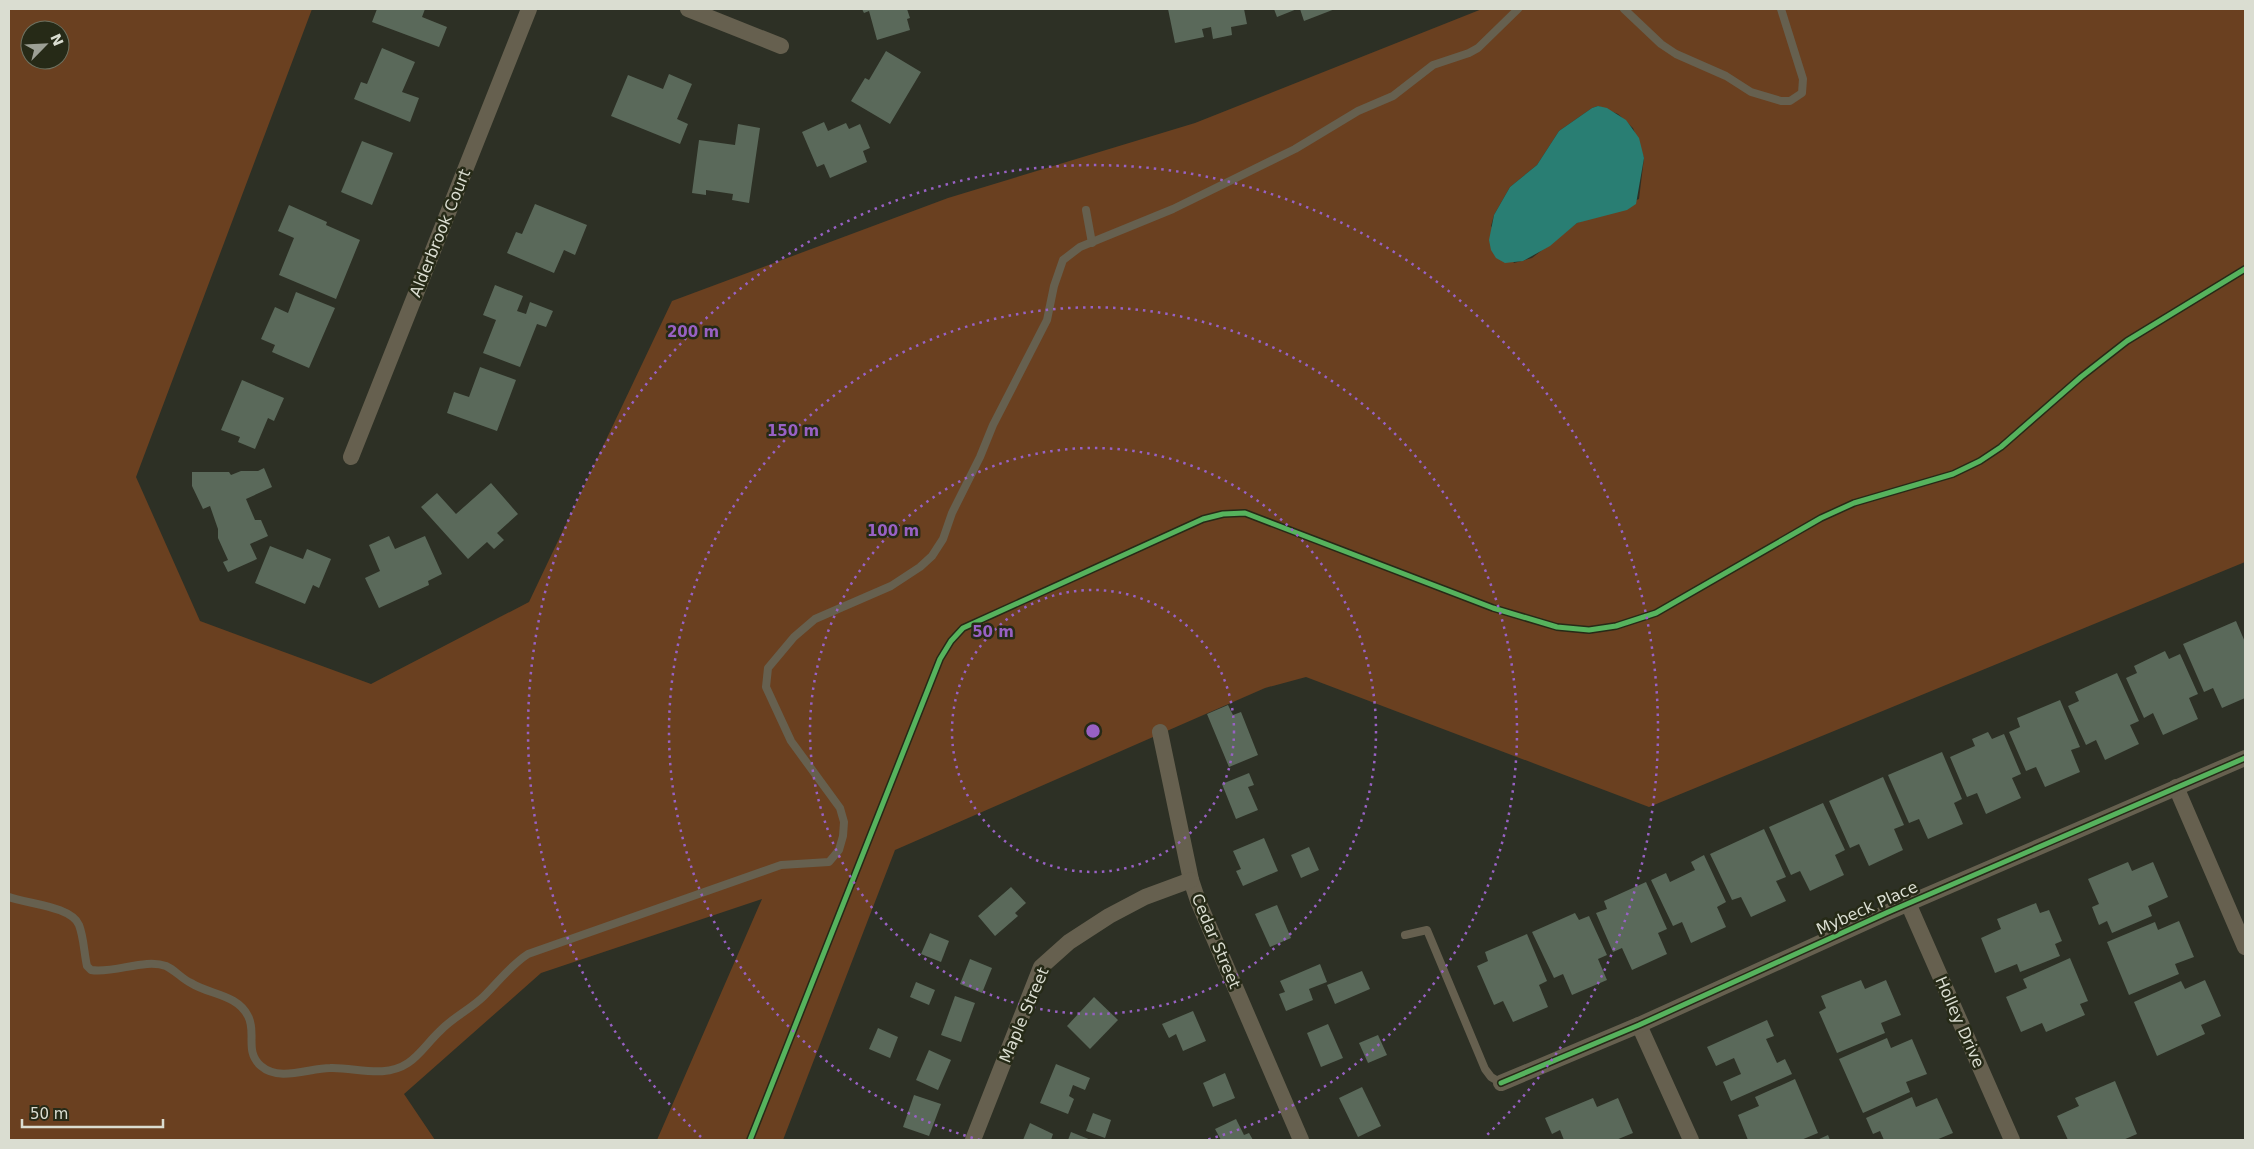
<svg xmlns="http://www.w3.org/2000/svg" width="2254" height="1149" font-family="'DejaVu Sans',sans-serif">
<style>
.green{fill:#6a4020;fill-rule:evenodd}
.water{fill:#297e73}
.building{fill:#5a695a}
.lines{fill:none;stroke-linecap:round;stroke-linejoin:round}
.service{stroke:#66604f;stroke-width:8}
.minor{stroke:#66604f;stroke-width:16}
.cycleway-casing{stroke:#262a17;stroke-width:8}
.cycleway{stroke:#56b35d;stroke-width:5}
.ring{fill:none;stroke:#9861c4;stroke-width:2.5;stroke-dasharray:2.5 5}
.labels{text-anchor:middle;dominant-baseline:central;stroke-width:5;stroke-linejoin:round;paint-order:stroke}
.street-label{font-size:16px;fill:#daddd1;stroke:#262a17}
.centre{fill:#9861c4;stroke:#262a17;stroke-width:2.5}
.ring-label{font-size:15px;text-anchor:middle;font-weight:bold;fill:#9861c4;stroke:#262a17;stroke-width:5;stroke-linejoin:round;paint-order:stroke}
</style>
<rect width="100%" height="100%" fill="#2d3025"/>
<path class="green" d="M9 9H312L136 477 200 621 371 684 529 602 672 301 948 198 1195 123 1482 9H2245V562L1649 807 1306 677 1265 688 895 850 783 1140H657L762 899 541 973 404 1094 435 1140H9ZM30 30H60V60H30ZM1598 106 1618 114 1633 128 1644 158 1639 199 1577 223 1532 258 1514 263 1491 226 1494 215 1510 187 1537 165 1559 131 1592 108Z"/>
<path class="water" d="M1598 106 1607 108 1626 120 1639 138 1644 158 1636 204 1627 210 1577 223 1550 246 1523 261 1505 263 1496 258 1491 250 1489 240 1494 215 1510 187 1537 165 1559 131 1592 108Z"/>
<g class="building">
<path d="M377 9H425L422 17 447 27 439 47 372 22Z"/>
<path d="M862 9H907L910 18 907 19 910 30 877 40 869 11 864 13Z"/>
<path d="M1168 9H1244L1247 24 1231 27 1232 35 1213 39 1211 27 1202 29 1204 37 1175 43Z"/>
<path d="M1274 9H1297L1277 17Z"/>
<path d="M1300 9H1335L1304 21Z"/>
<path d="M382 48 415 62 402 92 419 98 410 122 354 99 361 82 367 84Z"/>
<path d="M886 51 921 72 890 124 851 101 865 78 869 80Z"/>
<path d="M669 74 692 84 677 119 688 124 680 144 611 116 628 75 663 89Z"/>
<path d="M824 122 828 131 846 123 849 129 860 124 870 148 863 151 867 162 830 178 824 164 817 167 802 132Z"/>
<path d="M738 124 760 128 749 203 732 200 733 194 706 190V195L692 193 699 140 735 145Z"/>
<path d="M362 141 393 153 372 205 341 192Z"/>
<path d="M535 204 587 225 575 255 564 250 554 273 507 253 516 232 522 234Z"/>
<path d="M289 205 327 222 326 225 360 240 336 299 279 275 294 238 278 231Z"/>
<path d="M495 285 523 296 517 311 526 314 530 302 553 311 546 327 537 324 520 367 483 353 496 320 483 315Z"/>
<path d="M296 292 335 308 309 368 272 352 275 345 261 339 275 307 288 313Z"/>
<path d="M480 367 516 380 497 431 447 413 454 392 469 397Z"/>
<path d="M242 380 284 398 274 421 268 418 255 449 238 442 240 437 221 430Z"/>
<path d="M264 468 272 487 246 499 255 520H261L268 536 250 544 257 559 228 572 223 562 228 560 218 538V529L210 506 203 509 192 486V472H229L231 475 241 471H258Z"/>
<path d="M491 483 518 514 497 533 504 540 494 549 487 542 468 559 421 507 437 493 456 514Z"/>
<path d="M389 536 395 549 425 536 442 574 428 581 429 585 379 608 365 578 380 571 369 545Z"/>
<path d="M270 546 303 559 307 549 331 559 319 588 313 585 305 604 255 583Z"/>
<path d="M2236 621 2245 642V698L2222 708 2213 688 2204 692 2183 644Z"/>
<path d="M2165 651 2169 659 2180 654 2198 694 2189 698 2198 719 2163 735 2153 713 2144 718 2126 678 2137 673 2134 666Z"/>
<path d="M2117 673 2139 721 2130 725 2139 744 2105 760 2096 740 2086 745 2068 706 2079 701 2075 692Z"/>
<path d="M2060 700 2080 747 2071 750 2080 772 2045 787 2036 767 2026 771 2009 732 2020 727 2017 718Z"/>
<path d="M1228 705 1233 715 1241 712 1258 755 1229 767 1207 714Z"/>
<path d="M1988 732 1992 739 2004 734 2021 774 2012 778 2021 798 1986 814 1977 793 1967 797 1950 757 1975 746 1972 739Z"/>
<path d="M1942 752 1962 799 1954 803 1963 824 1928 839 1919 819 1909 823 1888 775Z"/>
<path d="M1249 773 1254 785 1248 787 1258 810 1236 819 1222 784Z"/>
<path d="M1883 777 1904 825 1894 829 1903 850 1869 866 1859 844 1850 848 1829 801Z"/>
<path d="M1823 803 1845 850 1835 855 1844 875 1810 891 1800 871 1791 875 1769 827Z"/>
<path d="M1764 829 1786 877 1776 881 1786 901 1751 917 1741 897 1732 900 1710 854Z"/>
<path d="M1264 838 1278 871 1243 886 1236 871 1241 869 1233 851Z"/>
<path d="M1309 847 1319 870 1301 878 1291 855Z"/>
<path d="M1704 855 1726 902 1717 907 1726 927 1691 943 1682 922 1673 926 1651 880 1666 873 1670 882 1695 870 1691 862Z"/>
<path d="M2128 862 2132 871 2153 862 2168 897 2148 906 2152 916 2112 933 2107 921 2099 925 2092 907 2099 904 2088 879Z"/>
<path d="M1646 882 1667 929 1658 933 1667 954 1632 970 1622 948 1613 952 1596 913 1607 909 1604 901Z"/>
<path d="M1011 887 1026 903 1015 913 1018 916 995 936 978 916Z"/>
<path d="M2036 903 2040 913 2049 910 2062 941 2055 944 2060 956 2020 972 2017 964 1995 973 1981 938 2001 929 1997 919Z"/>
<path d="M1277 905 1291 938 1270 947 1255 914Z"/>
<path d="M1575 913 1579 920 1589 916 1607 955 1598 959 1607 980 1572 995 1563 974 1554 978 1532 932Z"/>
<path d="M2179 921 2194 957 2175 964 2179 974 2129 995 2107 942 2155 922 2158 930Z"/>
<path d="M930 933 949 941 941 962 921 954Z"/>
<path d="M1527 934 1547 981 1539 985 1548 1007 1513 1022 1503 1001 1494 1005 1477 966 1488 961 1485 952Z"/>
<path d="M2070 958 2088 1001 2080 1004 2085 1015 2046 1032 2042 1023 2021 1032 2006 997 2027 988 2023 979Z"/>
<path d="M970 959 992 968 982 993 960 984Z"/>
<path d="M1320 964 1327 982 1309 989 1313 1000 1286 1011 1279 994 1285 992 1280 981Z"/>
<path d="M1362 971 1370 989 1335 1004 1327 985Z"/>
<path d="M1861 980 1865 989 1886 980 1901 1015 1881 1023 1885 1033 1837 1053 1819 1012 1826 1008 1821 996Z"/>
<path d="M2205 980 2221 1016 2201 1025 2205 1034 2157 1056 2134 1002 2181 981 2185 989Z"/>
<path d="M916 982 935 990 929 1005 910 997Z"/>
<path d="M955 996 975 1003 961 1042 941 1035Z"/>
<path d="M1094 997 1118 1020 1090 1049 1067 1026Z"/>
<path d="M1193 1011 1206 1041 1183 1051 1176 1034 1169 1038 1162 1024Z"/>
<path d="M1767 1020 1774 1036 1766 1039 1777 1063 1785 1059 1792 1074 1731 1101 1723 1082 1741 1074 1734 1058 1716 1066 1707 1047Z"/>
<path d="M1328 1024 1343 1058 1321 1067 1307 1033Z"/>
<path d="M878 1028 898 1037 890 1058 869 1049Z"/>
<path d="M1378 1035 1387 1055 1368 1063 1359 1043Z"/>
<path d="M1887 1038 1891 1048 1912 1039 1927 1074 1906 1082 1910 1092 1863 1113 1839 1059Z"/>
<path d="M929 1050 951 1060 938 1090 916 1080Z"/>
<path d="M1056 1064 1090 1078 1085 1090 1073 1085 1069 1096 1074 1099 1068 1114 1040 1103Z"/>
<path d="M1225 1073 1235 1098 1213 1107 1203 1083Z"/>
<path d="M1795 1079 1818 1133 1801 1140H1748L1738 1115 1759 1106 1755 1097Z"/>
<path d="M2115 1081 2137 1134 2123 1140H2068L2057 1116 2079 1106 2075 1098Z"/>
<path d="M1362 1087 1381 1126 1358 1137 1339 1098Z"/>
<path d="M914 1095 941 1104 929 1136 903 1127Z"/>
<path d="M1912 1097 1916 1107 1937 1098 1953 1133 1936 1140H1884L1880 1131 1873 1134 1866 1118Z"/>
<path d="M1593 1098 1597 1107 1618 1098 1633 1133 1616 1140H1564L1560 1130 1552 1134 1545 1118Z"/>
<path d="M1093 1113 1111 1120 1105 1138 1086 1131Z"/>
<path d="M1236 1119 1244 1135 1249 1133 1253 1140H1221L1215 1129Z"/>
<path d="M1030 1123 1053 1134 1051 1140H1023Z"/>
<path d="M1071 1132 1091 1140H1068Z"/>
<path d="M1828 1135 1830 1140H1817Z"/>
</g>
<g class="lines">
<g class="service">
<path d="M1624 9 1661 44 1676 54 1726 76 1751 92 1781 101H1790L1802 93 1803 79 1781 9"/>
<path d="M1086 210 1092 243"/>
<path d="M9 897C27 904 71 906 79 925 84 938 84 953 87 966L91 970C114 974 145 958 166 966 175 970 182 979 191 983 210 995 237 994 248 1016 257 1033 244 1051 261 1066 279 1082 309 1068 330 1068 356 1067 384 1079 408 1063 420 1055 429 1041 440 1031 453 1017 471 1009 484 996 499 981 511 965 528 954L781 865 829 862 839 850 843 836 844 822 840 808 791 741 766 687 768 668 794 637 815 619 891 586 920 567 932 556 943 539 952 513 980 457 993 425 1047 320 1054 286 1063 260 1080 247 1173 209 1295 149 1358 111 1393 96 1433 65 1469 53 1478 48 1518 9"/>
<path d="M1405 935 1427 930 1485 1069 1491 1077 1501 1083"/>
</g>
<g class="minor">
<path d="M688 9 781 46"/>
<path d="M351 457 529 9"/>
<path d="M1160 732 1191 880 1198 901 1301 1140"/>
<path d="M2176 787 2245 947"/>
<path d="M1908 903 2012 1140"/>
<path d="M1639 1025 1691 1140"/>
<path d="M1501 1083 1639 1025 1886 913 2245 758"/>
<path d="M973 1140 1041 967 1069 942 1109 916 1145 897 1191 880"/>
</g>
<defs>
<g id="cycleway">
<path d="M1501 1083 1639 1025 1886 913 2245 758"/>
<path d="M750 1140 940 659 951 641 963 628 1203 519 1223 514 1245 513 1493 608 1557 627 1589 630 1616 626 1656 613 1821 518 1854 503 1953 474 1980 461 2001 447 2081 377 2127 341 2245 269"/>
</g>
</defs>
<use href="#cycleway" class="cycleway-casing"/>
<use href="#cycleway" class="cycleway"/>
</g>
<g class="ring">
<circle cx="1093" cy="731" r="141"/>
<circle cx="1093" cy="731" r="283"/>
<path d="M980 1140A424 424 0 1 1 1206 1140"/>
<path d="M701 1137A565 565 0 1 1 1485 1137"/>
</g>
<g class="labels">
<g class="street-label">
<text transform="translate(440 233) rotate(-68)">Alderbrook Court</text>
<text transform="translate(1867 908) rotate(-24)">Mybeck Place</text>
<text transform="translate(1216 941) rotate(67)">Cedar Street</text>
<text transform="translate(1024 1015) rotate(-67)">Maple Street</text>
<text transform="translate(1960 1022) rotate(66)">Holley Drive</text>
</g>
</g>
<circle cx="1093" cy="731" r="8" class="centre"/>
<g class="ring-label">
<text x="693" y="337">200 m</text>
<text x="793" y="436">150 m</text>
<text x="893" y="536">100 m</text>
<text x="993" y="637">50 m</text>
</g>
<rect width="2254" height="1149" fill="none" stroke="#daddd1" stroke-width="20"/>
<g transform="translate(45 45) rotate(66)"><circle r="24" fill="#262a17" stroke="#6e7261"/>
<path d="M0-4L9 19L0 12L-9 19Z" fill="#9da095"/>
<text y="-8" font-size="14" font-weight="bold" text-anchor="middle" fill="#daddd1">N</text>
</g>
<path d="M22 1119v8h141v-8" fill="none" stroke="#daddd1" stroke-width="2.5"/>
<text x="30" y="1119" font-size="15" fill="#daddd1" stroke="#262a17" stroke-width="4" paint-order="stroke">50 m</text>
</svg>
